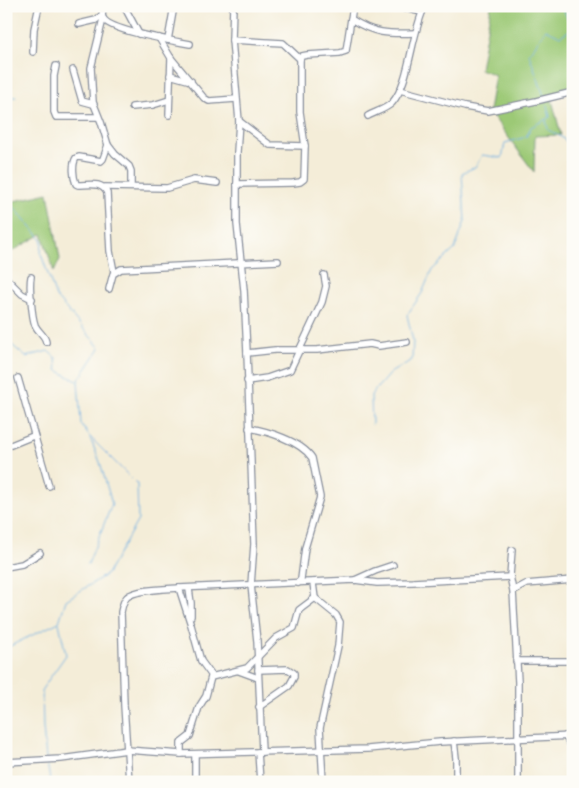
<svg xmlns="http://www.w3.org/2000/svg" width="579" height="788" font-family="'Libre Caslon Text',serif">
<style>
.green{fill:#9cc976;stroke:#5c7c6a}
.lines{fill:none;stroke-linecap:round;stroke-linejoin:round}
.stream{stroke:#6fb0e3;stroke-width:1}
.minor-casing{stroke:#888e9b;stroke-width:8}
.minor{stroke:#fff;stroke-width:5.5}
</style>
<rect width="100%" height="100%" fill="#fdfcf7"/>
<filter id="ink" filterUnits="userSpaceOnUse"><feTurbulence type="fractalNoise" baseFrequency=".02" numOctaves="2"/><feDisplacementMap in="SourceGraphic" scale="10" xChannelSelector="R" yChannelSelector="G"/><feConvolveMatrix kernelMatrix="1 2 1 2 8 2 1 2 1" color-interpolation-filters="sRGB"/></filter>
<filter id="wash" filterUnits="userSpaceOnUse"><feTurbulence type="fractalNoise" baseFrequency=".0096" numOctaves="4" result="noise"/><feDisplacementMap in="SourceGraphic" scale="20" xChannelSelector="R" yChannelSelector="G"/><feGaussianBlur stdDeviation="1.12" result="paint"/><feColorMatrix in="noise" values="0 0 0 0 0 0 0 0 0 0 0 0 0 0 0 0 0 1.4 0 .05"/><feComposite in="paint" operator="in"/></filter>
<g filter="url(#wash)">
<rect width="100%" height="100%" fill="#f4edd8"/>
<g class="green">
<path d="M491 6H573V90L551 96 561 135 535 136 534 172 489 111 495 75 480 69Z"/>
<path d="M48 193 60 259 54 272 42 234 9 253H6V206L10 202Z"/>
</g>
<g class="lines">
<g class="stream">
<path d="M544 96 529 54 546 29 560 36 572 29 562 6"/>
<path d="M6 97H16"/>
<path d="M546 120 548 130C554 133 561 136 566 141 578 153 565 173 573 187"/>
<path d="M6 212 13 206 42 240 41 254 56 297 100 348 78 381 81 424 89 436 137 484 138 520 107 574 66 600 59 622 6 648"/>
<path d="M6 340 26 357 48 351 56 358 57 370 77 381"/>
<path d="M372 424 371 395 390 373 412 360 413 341 407 315 422 293 432 270 455 249 465 221 462 173 475 167 482 155 502 158 505 143 526 137 531 127 550 117 546 102"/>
<path d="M88 564 112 504 100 462 90 438"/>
<path d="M46 758 43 728 42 689 66 655 59 623"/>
<path d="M47 762 50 780 53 782"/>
</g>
</g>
</g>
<g filter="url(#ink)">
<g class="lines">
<defs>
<g id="minor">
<path d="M104 6C103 10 101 14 103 18 109 31 174 41 190 44"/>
<path d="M124 6 139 34"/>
<path d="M233 6 232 40 239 121 237 152V224L244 290 247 353 254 544 251 585 257 641 262 752"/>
<path d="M394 6 422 12"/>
<path d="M103 19 91 68 93 102 101 122 108 145 115 154 129 166 131 171V187"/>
<path d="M351 19C374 34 388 34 415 33"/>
<path d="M79 24 96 20 102 15"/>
<path d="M159 38 171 58 204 98 209 101 236 99"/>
<path d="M168 40 174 6"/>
<path d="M232 40 283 43 300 59"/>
<path d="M33 52 34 29 39 6"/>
<path d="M56 66 54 76V112L56 117H98"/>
<path d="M73 70 82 101 93 104"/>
<path d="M170 75 191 81"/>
<path d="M400 90 465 107 488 111 536 101 573 92"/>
<path d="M132 107 153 105 169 100"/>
<path d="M169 115 171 58"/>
<path d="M368 116C375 112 386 109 392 103 410 83 411 33 425 6"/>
<path d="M239 121 270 145 305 146"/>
<path d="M108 145 103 159 101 161 79 157 76 158C72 164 73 177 76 184L78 185C89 185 102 181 107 193L110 251 114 272"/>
<path d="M237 184 293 183 300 182 304 179 305 146 300 112V59L302 56 307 55 340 53 346 51 353 6"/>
<path d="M105 187 167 188 194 180 217 183"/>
<path d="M31 277C29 285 32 317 35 325 38 332 45 335 46 342"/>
<path d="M6 278 22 294 32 299"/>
<path d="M109 289 113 274 121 269 278 261"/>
<path d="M247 353 275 350H317L370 344 379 346 407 342"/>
<path d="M18 378 49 486"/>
<path d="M247 381 267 378 290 370 322 302 326 286 324 275"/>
<path d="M249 428C267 431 301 441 312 458L320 497 305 548 301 579 298 583"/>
<path d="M6 447 33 436"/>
<path d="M512 550 510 576 513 591"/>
<path d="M6 567 22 564 40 553"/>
<path d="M355 580 375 571 393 565"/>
<path d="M179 588 191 625 201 661 212 676"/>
<path d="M189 589 191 603V616"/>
<path d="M315 598 336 615 340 622 338 646 320 728 323 782"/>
<path d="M516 661H573"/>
<path d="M258 670 288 669 294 673V677L289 686 259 707"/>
<path d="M239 671 258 678"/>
<path d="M565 736 573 748"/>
<path d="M454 741 456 758V782"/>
<path d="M258 752 260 782"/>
<path d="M181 754V743L190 736 199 707 206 696 211 677 247 668 276 638 294 628 299 610 315 598 313 583"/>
<path d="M6 762 61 759 127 750 181 754 368 749 440 742 573 736"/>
<path d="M129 782 124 705 121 612C122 607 123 601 127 597 136 589 166 589 179 588L355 580 377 583 413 582 510 577"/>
<path d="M195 782V754"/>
<path d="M518 782V682L513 591 526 584 573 580"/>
</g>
</defs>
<use href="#minor" class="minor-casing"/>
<use href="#minor" class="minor"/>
</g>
</g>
<rect width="579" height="788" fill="none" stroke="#fdfcf7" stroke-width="25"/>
</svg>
